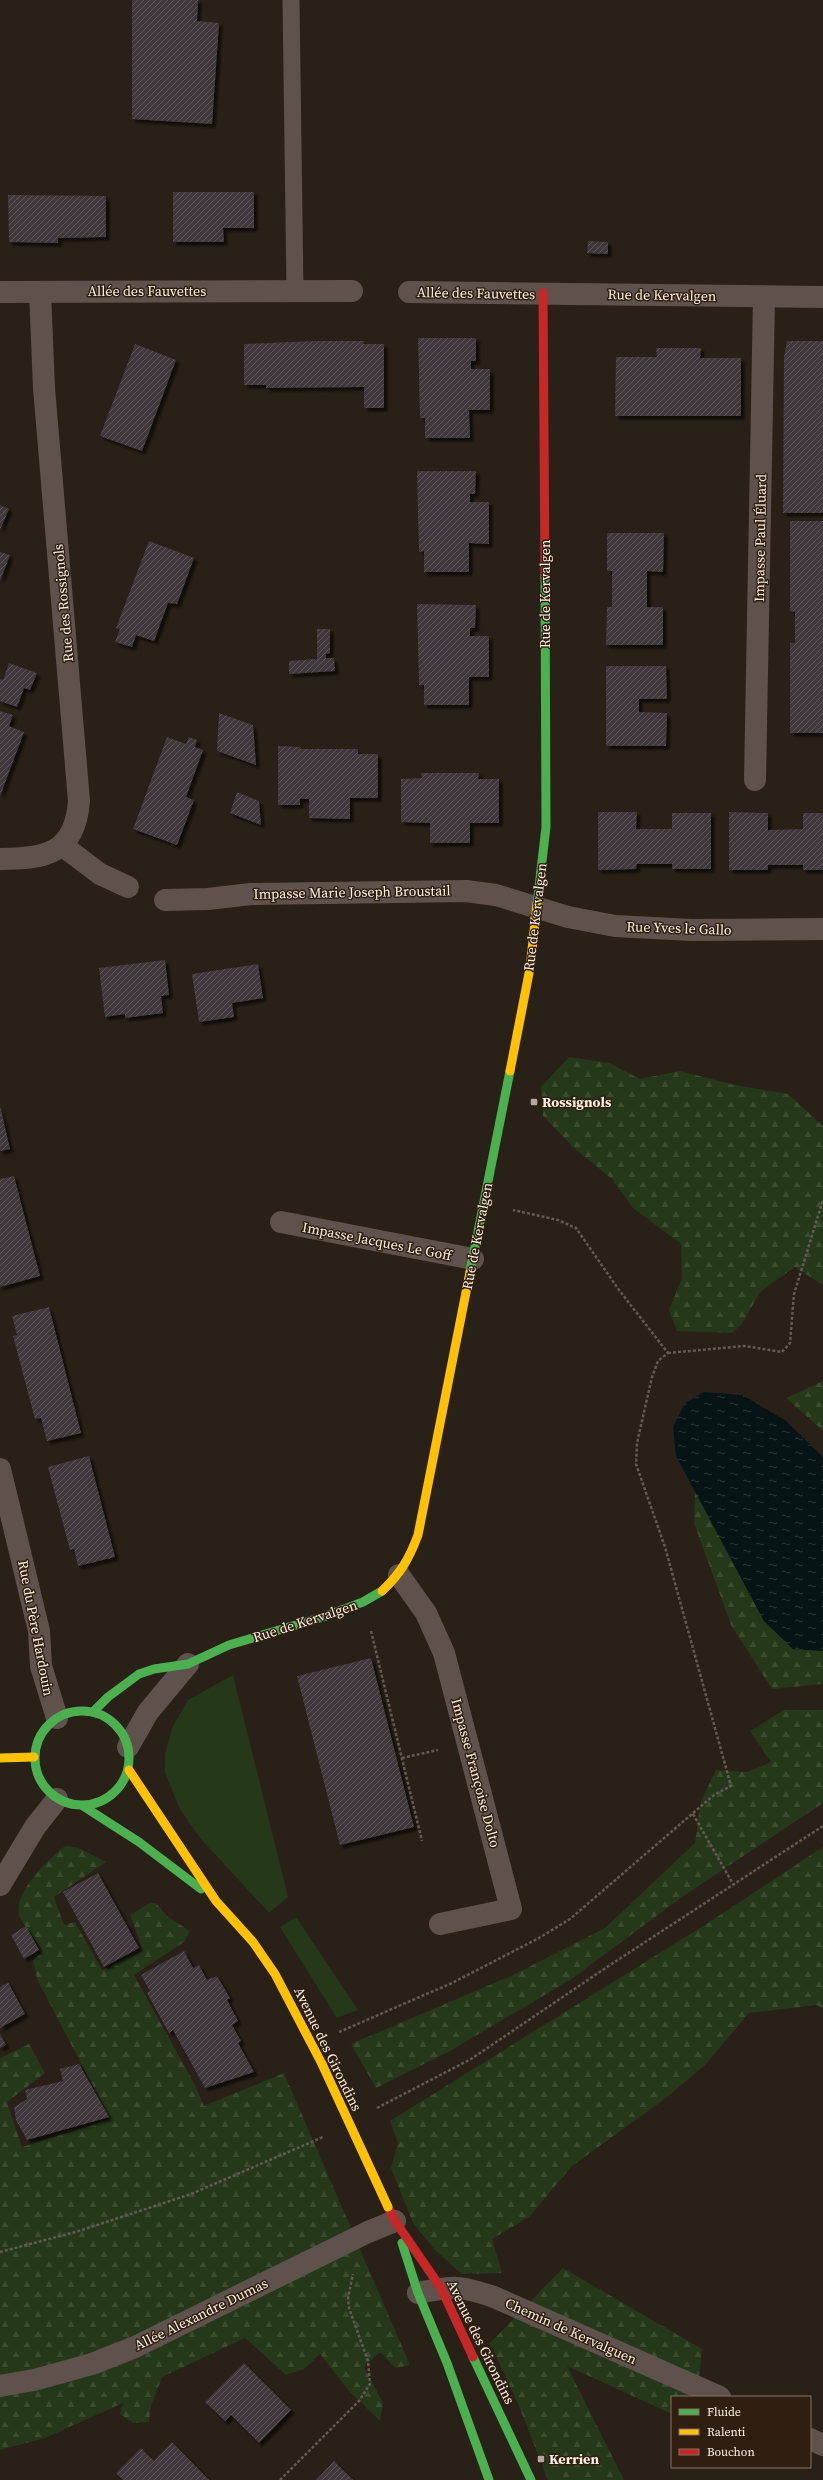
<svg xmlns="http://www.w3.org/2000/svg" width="823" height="2480" font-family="'Source Serif 4',serif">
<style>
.green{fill:#253819}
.forest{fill:url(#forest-firs)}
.water{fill:url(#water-ripples)}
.building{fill:url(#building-hatch);filter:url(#shadow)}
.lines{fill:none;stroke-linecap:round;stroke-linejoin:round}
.path{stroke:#645a54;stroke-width:2.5;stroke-dasharray:3 2;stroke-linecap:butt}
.lane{stroke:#5f524d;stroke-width:17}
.street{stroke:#5f524d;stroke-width:22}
.fast{stroke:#4caf50;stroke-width:9}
.slow{stroke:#ffc107;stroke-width:9}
.jam{stroke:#c62828;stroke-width:9}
.slow-bridge{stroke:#ffc107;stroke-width:9}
.poi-dot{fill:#b3a89e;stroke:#301f10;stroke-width:1.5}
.labels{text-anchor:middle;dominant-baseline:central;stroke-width:3;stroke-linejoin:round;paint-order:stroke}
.street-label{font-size:14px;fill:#fdf1e7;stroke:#301f10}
.poi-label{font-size:14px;font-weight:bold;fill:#fdf1e7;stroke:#301f10;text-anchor:start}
</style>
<defs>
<pattern id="forest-firs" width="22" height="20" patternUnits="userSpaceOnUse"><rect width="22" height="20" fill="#253819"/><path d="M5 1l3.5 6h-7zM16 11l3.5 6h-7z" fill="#3b4c2f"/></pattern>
<pattern id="water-ripples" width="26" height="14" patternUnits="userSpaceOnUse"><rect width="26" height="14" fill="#061415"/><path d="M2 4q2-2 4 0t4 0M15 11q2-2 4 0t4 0" fill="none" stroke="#2b3737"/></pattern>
<pattern id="building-hatch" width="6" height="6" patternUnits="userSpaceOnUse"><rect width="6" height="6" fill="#3f393c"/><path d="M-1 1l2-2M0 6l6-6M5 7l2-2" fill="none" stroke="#5c5658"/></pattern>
<filter id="shadow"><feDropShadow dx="3.5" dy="3.5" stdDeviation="1" flood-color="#0009"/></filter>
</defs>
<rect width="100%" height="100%" fill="#292017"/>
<g class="green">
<path d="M233 1675 288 1897 269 1913 200 1838 180 1809 165 1773V1754L172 1728 188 1700Z"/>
<path d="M296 1917 358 2010 337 2018 280 1927Z"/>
</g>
<g class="forest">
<path d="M569 1057 609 1063 640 1079 680 1071 735 1085 788 1094 823 1126V1285L795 1267 760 1292 742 1324 732 1333 677 1331 669 1310 682 1278 681 1244 633 1208 612 1179 574 1148 543 1116 541 1087Z"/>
<path d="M823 1381V1431L786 1398Z"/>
<path d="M695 1491 764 1621 793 1649 823 1651V1684L772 1689 731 1625 694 1523Z"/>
<path d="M784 1710H823V1803L685 1895 570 1980 450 2051 376 2088 351 2044 513 1975 605 1928 695 1843 701 1801 716 1770 748 1772 771 1762 750 1731Z"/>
<path d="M65 1846 79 1848 106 1862 54 1897 64 1925 75 1922 102 1970 143 1950 130 1915 150 1903H156L167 1916 190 1931 184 1942 134 1975 195 2085 204 2106 284 2073 410 2365 395 2368 380 2352 364 2367 383 2403 380 2421 349 2391 320 2354 304 2369 286 2375 245 2338 162 2377 151 2406 149 2422 134 2423 120 2414 123 2403 45 2438 0 2450V2058L29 2044 45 2073 7 2102 22 2147 110 2119 37 1979 33 1960 43 1951C36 1940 24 1927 19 1915 13 1893 50 1857 65 1846Z"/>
<path d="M823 1847V2008L816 2005 749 2013 705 2065 666 2098 572 2166 529 2217 492 2239 502 2273 462 2274 435 2250 413 2223 391 2168 398 2143 390 2121 708 1923Z"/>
<path d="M563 2268 702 2349 697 2397H672V2414L567 2366 624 2480H548L519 2406 490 2343Z"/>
</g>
<path class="water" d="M704 1392 742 1395 785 1420 823 1457V1651L793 1649 764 1621 676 1456 673 1427 685 1403Z"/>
<g class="building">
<path d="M132 0H198L197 21 219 23 212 124 132 119Z"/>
<path d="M173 192H254V228H223L224 242H173Z"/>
<path d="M8 195 106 196V237L58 238V243L9 242Z"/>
<path d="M588 241 608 242V254L587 253Z"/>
<path d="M418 338H476V361H471V369H490V410H469L470 438H425V418H420Z"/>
<path d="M315 341H364L363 344H384V408H364V387L266 388V385H244V344Z"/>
<path d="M787 341H823V513H783L784 357Z"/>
<path d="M135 344 176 360 142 451 100 436Z"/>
<path d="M656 348H701L700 358H741V416H615L616 357H657Z"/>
<path d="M417 471H476L475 494H470V502H489V544L469 543V572H424V551L419 552Z"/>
<path d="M0 505 9 509 0 530Z"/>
<path d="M790 521H823V733H790V643H795V612L790 611Z"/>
<path d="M607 533H664L663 572 647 571V607H663V645H606L607 607H612V571H607Z"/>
<path d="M149 541 194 558 177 604 168 603 154 641 136 635 132 647 115 642 120 629 116 628Z"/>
<path d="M0 552 10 555 0 581Z"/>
<path d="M417 604 476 605 475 628H470V636H489V677H469V705H424V685H419Z"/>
<path d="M317 629H330V653L326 654V658H334L335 671 289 674V661L317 659Z"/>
<path d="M9 663 37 673 30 690 24 688 17 707 0 701V679L3 680Z"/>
<path d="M606 666H666L667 699H639V712L667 713 666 746H606Z"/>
<path d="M0 711 13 715 9 726 24 732 0 796Z"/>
<path d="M219 713 253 725 256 765 217 751Z"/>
<path d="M167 737 186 744 189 737 197 740 195 747 203 750 186 797 194 800 177 845 133 829Z"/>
<path d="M278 746 301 747 300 749H358V754H378V798H350V819L309 818V799H300V805H278Z"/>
<path d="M421 773H479L478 779H499V823H470V843H430V823L401 822V779L422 778Z"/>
<path d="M237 792 259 801 261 825 230 813Z"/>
<path d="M598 812H637L636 829H672V813H711V869H672V864H637L636 869 598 870Z"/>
<path d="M729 812 768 813V830L803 829V813H823V870H803V865H768V870H729Z"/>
<path d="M165 960 169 995 161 996 163 1013 125 1018V1014L105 1017 99 968Z"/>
<path d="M258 964 263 998 232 1003 234 1017 199 1022 192 974Z"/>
<path d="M0 1106 10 1149 0 1151Z"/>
<path d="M14 1176 40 1276 0 1287V1179Z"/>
<path d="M49 1307 81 1433 47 1441 41 1418 35 1419 13 1336 17 1335 12 1316Z"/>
<path d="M89 1456 115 1557 78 1566 74 1549 70 1550 48 1467Z"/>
<path d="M371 1658 414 1827 340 1845 297 1676Z"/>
<path d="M98 1873 139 1948 104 1967 63 1892Z"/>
<path d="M26 1926 39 1950 24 1959 11 1935Z"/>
<path d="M184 1951 193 1968 199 1965 207 1980 217 1976 230 1998 227 2000 238 2021 232 2025 241 2041 238 2043 254 2072 205 2088 173 2030 169 2033 147 1993 150 1991 141 1975Z"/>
<path d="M8 1982 25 2014 0 2028V1987Z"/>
<path d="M0 2034 6 2045 0 2048Z"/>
<path d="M79 2064 109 2117 27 2140 16 2120 14 2107 27 2099 25 2090 63 2081 60 2069Z"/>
<path d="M244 2363 291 2410 259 2443 231 2415 225 2421 205 2402Z"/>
<path d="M172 2442 209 2480H123L116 2473 141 2448 154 2461Z"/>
<path d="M334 2461 353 2480H316Z"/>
</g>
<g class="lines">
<g class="path">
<path d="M668 1353 744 1346 782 1352 790 1343 794 1294 823 1200"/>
<path d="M371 1631 422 1841"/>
<path d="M402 1758 438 1750"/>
<path d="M693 1814 733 1884"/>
<path d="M339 2032 452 1983 539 1938 570 1919 714 1795 731 1786 665 1547 636 1464 637 1443 652 1377 658 1361 668 1353 619 1290 576 1228 558 1220 513 1210"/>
<path d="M377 2108 471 2059 610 1965 823 1826"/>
<path d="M0 2252 79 2231 191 2194 323 2137"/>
<path d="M280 2480 359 2401 370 2384 368 2361 349 2308 348 2298 353 2274"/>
</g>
<path class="lane" d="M291 0 295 291"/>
<g class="street">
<path d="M0 292 352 291"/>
<path d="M409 292 823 297"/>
<path d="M755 780 764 297"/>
<path d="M63 846 100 874 128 887"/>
<path d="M0 859C45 859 75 854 79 801L44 388 40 292"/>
<path d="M165 900 208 899 251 894 466 891 496 895 568 917 615 926 692 930 823 929"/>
<path d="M281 1222 473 1259"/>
<path d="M0 1469 39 1631 41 1666 57 1718"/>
<path d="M399 1575 426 1613 444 1653 511 1909 440 1924"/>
<path d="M128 1747 148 1712 188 1664"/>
<path d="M0 1885 35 1827 57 1799"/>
<path d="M418 2293C454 2286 459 2285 494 2297L720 2397"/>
<path d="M0 2386 34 2380 92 2364 135 2347 368 2232 395 2221"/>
<path d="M810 2439 823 2445"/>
</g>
<g class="fast">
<path d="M537 904 546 827 545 575"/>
<path d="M470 1272 510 1071"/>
<circle cx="82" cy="1758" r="47"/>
<path d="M93 1712 108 1697 139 1674 154 1669 188 1664 229 1645 323 1617 363 1602 382 1591"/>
<path d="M83 1806 139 1842 201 1889"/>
<path d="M402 2243 418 2293 447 2363 489 2480"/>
<path d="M473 2357 531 2480"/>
</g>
<g class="slow">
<path d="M510 1071 530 968 537 904"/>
<path d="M382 1591C401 1573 409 1559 418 1535L470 1272"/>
<path d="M0 1758 34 1757"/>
<path d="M129 1770 216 1901 253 1942 275 1974 322 2064"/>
</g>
<g class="jam">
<path d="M543 293 545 575"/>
<path d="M388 2207 395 2221 441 2288 473 2357"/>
</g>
<path class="slow-bridge" d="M322 2064 388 2207"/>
</g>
<g class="poi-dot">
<rect x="530" y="1098" width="8" height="8" rx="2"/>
<rect x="537" y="2455" width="8" height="8" rx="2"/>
</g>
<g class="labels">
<g class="street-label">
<text x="147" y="291">Allée des Fauvettes</text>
<text transform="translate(476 293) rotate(1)">Allée des Fauvettes</text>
<text transform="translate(662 295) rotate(1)">Rue de Kervalgen</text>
<text transform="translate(760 538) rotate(-89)">Impasse Paul Éluard</text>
<text transform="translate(545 594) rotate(-90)">Rue de Kervalgen</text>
<text transform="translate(63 603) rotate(-95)">Rue des Rossignols</text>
<text transform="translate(352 892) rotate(-1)">Impasse Marie Joseph Broustail</text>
<text transform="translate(535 917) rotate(-83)">Rue de Kervalgen</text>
<text transform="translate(679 928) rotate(2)">Rue Yves le Gallo</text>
<text transform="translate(477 1236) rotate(-79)">Rue de Kervalgen</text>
<text transform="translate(377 1241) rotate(11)">Impasse Jacques Le Goff</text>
<text transform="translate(305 1621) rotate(-18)">Rue de Kervalgen</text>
<text transform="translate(36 1628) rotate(79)">Rue du Père Hardouin</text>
<text transform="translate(476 1773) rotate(75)">Impasse Françoise Dolto</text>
<text transform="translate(328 2049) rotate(64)">Avenue des Girondins</text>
<text transform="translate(201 2314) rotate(-26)">Allée Alexandre Dumas</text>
<text transform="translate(571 2331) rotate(24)">Chemin de Kervalguen</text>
<text transform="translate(481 2342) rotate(64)">Avenue des Girondins</text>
</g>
<g class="poi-label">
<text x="542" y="1102">Rossignols</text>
<text x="549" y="2459">Kerrien</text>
</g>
</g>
<rect x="671" y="2396" width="140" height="72" fill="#301f10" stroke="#827366"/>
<rect x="679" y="2409" width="20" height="6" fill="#4caf50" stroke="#827366"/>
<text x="707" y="2416" font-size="12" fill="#fdf1e7">Fluide</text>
<rect x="679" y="2429" width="20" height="6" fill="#ffc107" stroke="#827366"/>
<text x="707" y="2436" font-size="12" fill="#fdf1e7">Ralenti</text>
<rect x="679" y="2449" width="20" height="6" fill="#c62828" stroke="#827366"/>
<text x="707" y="2456" font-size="12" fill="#fdf1e7">Bouchon</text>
</svg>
